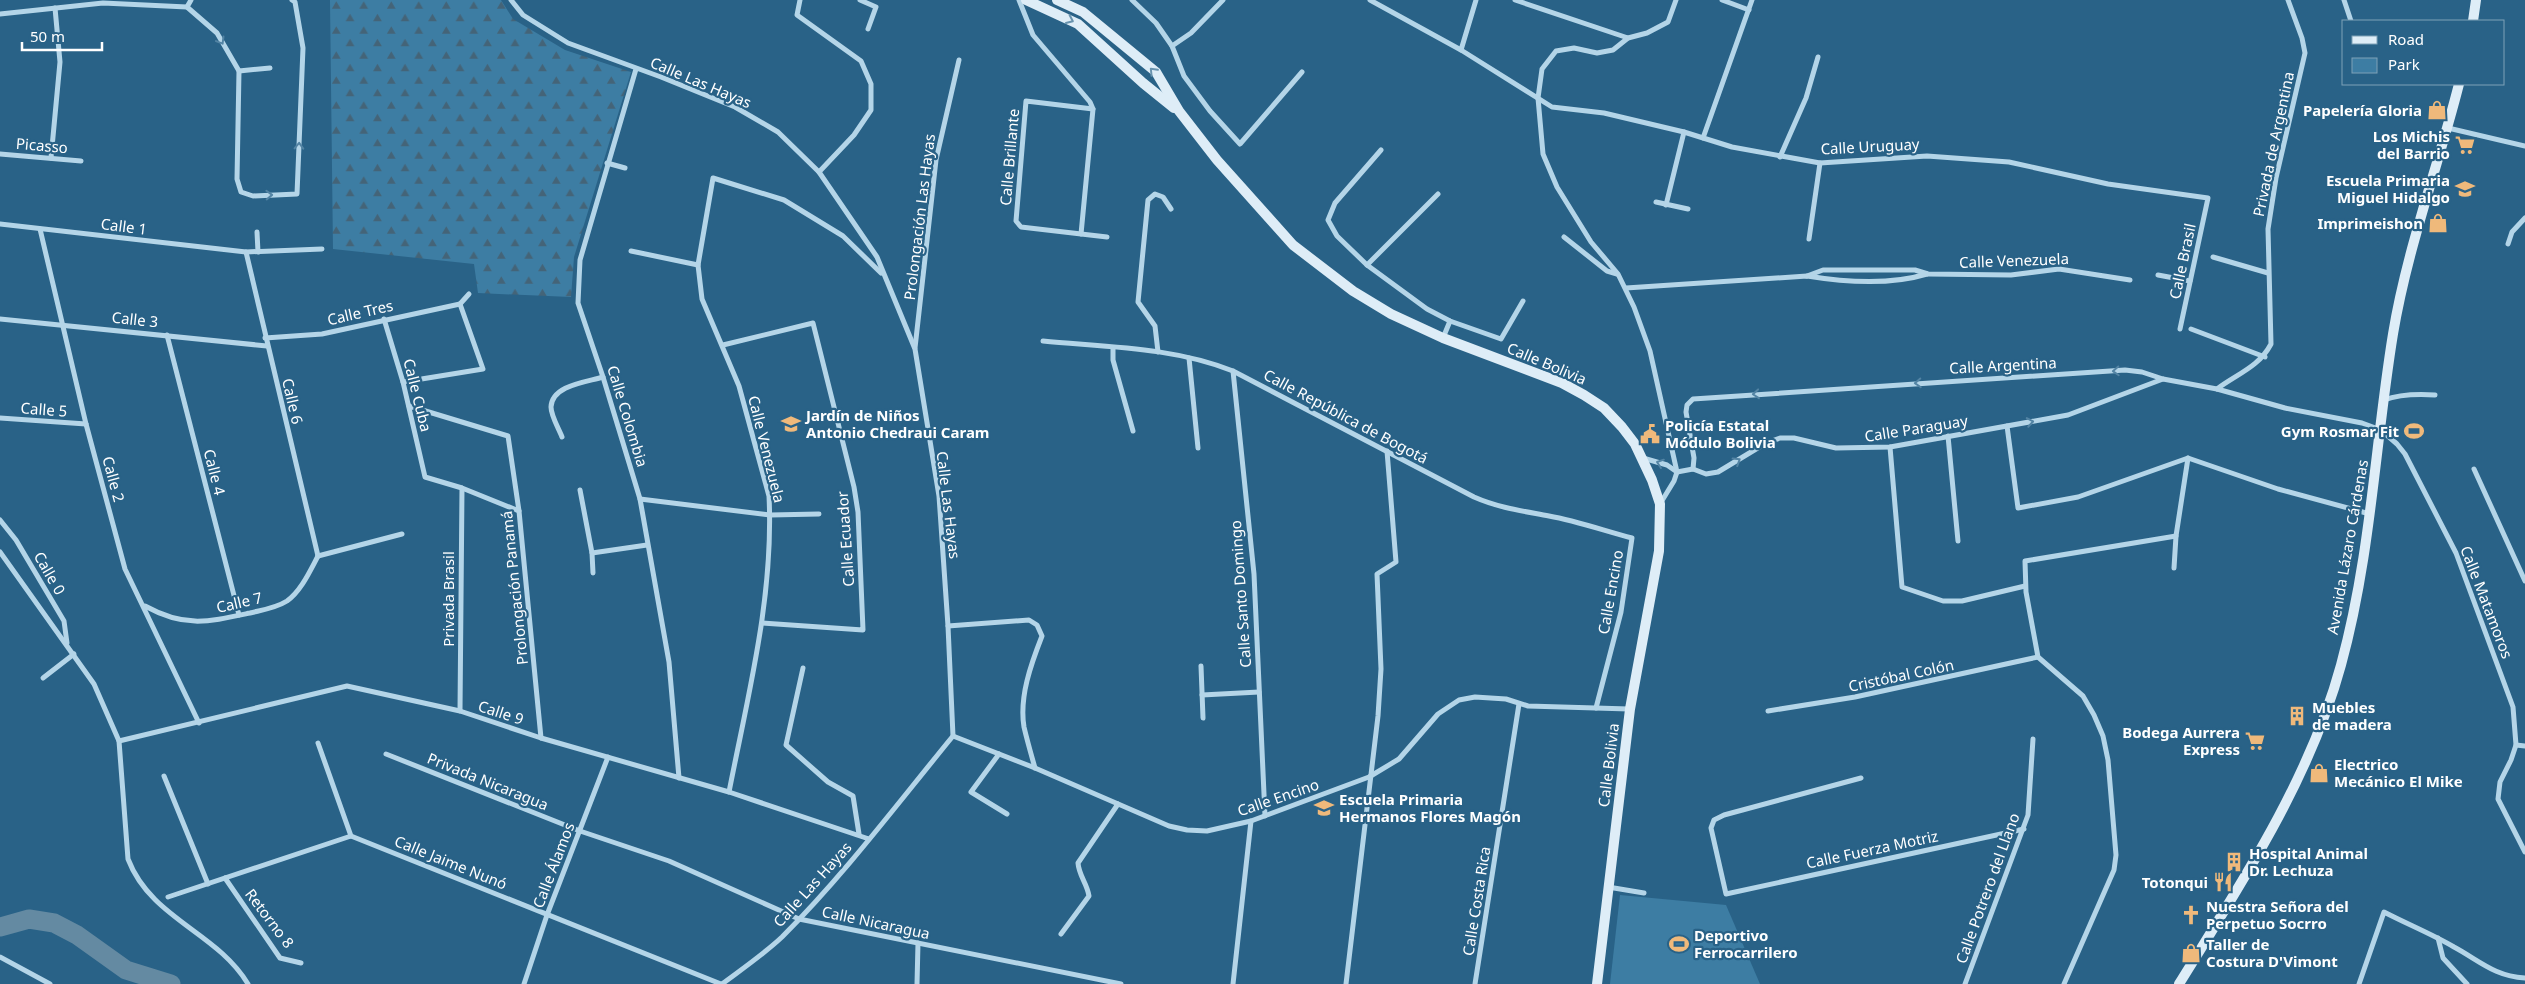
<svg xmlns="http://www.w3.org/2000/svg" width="2525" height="984" font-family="'Noto Sans',sans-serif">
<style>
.green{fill:#3d7da3}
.forest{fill:url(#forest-firs)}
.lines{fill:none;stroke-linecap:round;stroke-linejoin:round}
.river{stroke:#648aa2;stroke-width:19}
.street{stroke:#b4d5e8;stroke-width:5}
.secondary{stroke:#deedf7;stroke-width:10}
.oneway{stroke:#6893ae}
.oneway2{stroke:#5384a4}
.labels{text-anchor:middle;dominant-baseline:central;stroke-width:4.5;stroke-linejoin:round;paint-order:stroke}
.street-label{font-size:15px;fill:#fff;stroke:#296287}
.poi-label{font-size:15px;font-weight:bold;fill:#fff;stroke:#296287;text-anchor:start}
</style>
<defs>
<pattern id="forest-firs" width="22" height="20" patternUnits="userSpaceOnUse" patternTransform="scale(1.25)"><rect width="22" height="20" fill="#3d7da3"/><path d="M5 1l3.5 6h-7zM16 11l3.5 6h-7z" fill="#446478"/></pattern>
</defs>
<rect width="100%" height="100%" fill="#296287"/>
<path class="green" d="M1620 895 1726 905 1760 984H1610Z"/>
<path class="forest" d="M330 0H501L513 19 565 50 631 72 574 257 571 297 478 293 474 264 333 249Z"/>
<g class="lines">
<path class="river" d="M0 927 29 919 54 923 77 935 126 970 171 984"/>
<g class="street">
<path d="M511 0 523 15 568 43 661 77 735 107 778 132 819 172 877 257 915 349 939 496 948 626 953 736C898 803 844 875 782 937 764 954 742 969 722 984"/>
<path d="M800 0 797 15 861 61 871 84V110L854 135 819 172"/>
<path d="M860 0 876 7 868 29"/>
<path d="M1019 0 1033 35 1090 102 1093 109 1081 234"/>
<path d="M1132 0 1156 23 1172 46 1184 76 1210 111 1240 144 1302 72"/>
<path d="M1370 0 1461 50 1552 107 1604 113 1684 132 1732 147 1820 163 1927 156 2009 162 2108 184 2208 198 2180 329"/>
<path d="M1515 0 1628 38"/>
<path d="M1722 0 1749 10"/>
<path d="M2344 0 2351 21"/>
<path d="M187 7 191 0"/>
<path d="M0 14 103 3 187 7 217 33 239 71 237 179 241 192 253 196 297 194 303 48 295 2 292 0"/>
<path d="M1172 46 1191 33 1223 0"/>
<path d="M1461 50 1476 0"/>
<path d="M636 69 580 260 578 303 603 377 640 499 669 662 679 778"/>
<path d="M239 71 270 68"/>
<path d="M1093 109 1026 101 1016 221 1021 227 1107 237"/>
<path d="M2448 128 2525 146"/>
<path d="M1703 138 1752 0"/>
<path d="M1381 150 1335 203 1328 220 1337 236 1367 265 1427 309 1450 321 1501 339 1523 301"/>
<path d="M0 154 81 161"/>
<path d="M1780 157 1806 98 1818 57"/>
<path d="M51 158 60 62 55 8"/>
<path d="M607 163 625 168"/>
<path d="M1656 202 1688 209"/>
<path d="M1666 205 1684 132"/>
<path d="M0 224 246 252 322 249"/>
<path d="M40 229 86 424 125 569 199 723"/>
<path d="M257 232 258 252"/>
<path d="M1564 237 1607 271 1617 274"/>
<path d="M1809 239 1820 163"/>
<path d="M2508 244 2512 232 2525 218"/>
<path d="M631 251 698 265"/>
<path d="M246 252 318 556"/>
<path d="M2213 257 2268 273"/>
<path d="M1367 265 1438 194"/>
<path d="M2158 275 2190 281"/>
<path d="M1807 276 1823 270H1915L1928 274 2011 275 2059 269 2130 280"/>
<path d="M1626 288 1807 276C1844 282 1891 285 1927 274"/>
<path d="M460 304 469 294"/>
<path d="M0 319 267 346"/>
<path d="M384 319 403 382 425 477 462 488 519 511"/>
<path d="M2191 329 2265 357"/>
<path d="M167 335 239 615"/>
<path d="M265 338 322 334 460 304"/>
<path d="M1443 338 1450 321"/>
<path d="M1043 341C1106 347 1173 347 1233 371L1474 497C1499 508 1523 511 1549 516 1577 521 1605 531 1632 538L1621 612 1596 708"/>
<path d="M723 345 813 323 854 487 858 512 863 630 762 623"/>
<path d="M915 348 936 160 959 60"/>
<path d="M1113 348V360L1133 431"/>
<path d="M1158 352 1155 326 1138 302 1148 200 1155 194 1163 197 1171 209"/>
<path d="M1189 358 1198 448"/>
<path d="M1233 371 1254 574 1265 816"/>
<path d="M403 382 483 369 460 304"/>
<path d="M2217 389C2237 374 2259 367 2271 344L2268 229 2276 178 2305 53 2302 38 2288 0"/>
<path d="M2384 400C2400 394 2419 394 2435 395"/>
<path d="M409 406 508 436 519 511 541 738"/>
<path d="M0 418 86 424"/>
<path d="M2007 426 2018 508 2078 497 2188 458 2278 489 2370 514"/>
<path d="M1948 436 1958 541"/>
<path d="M562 437C559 429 551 416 551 407 552 385 587 382 603 377"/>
<path d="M1890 447 1902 587 1943 601H1962L2025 586"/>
<path d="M1643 458 1667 465 1677 472 1693 469 1706 474 1718 472 1766 443 1780 438H1794L1836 448 1890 447 2068 415 2163 379"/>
<path d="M1693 469 1694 458 1686 412 1687 405 1693 399 2125 370 2142 372 2163 379 2217 389 2285 408 2362 423 2381 430 2397 444 2405 454 2456 553 2513 707 2516 745 2511 760 2500 782 2498 799 2525 852"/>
<path d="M2474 469 2525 581"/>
<path d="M580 490 592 553 593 573"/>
<path d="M640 499 770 515 819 514"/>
<path d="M1660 504 1674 481 1677 472 1650 351 1634 307 1618 274 1591 242 1557 187 1543 154 1538 98 1542 69 1556 51 1574 48 1597 53 1613 50 1628 38 1647 33 1668 22 1676 0"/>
<path d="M0 520 16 540 64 621 67 643"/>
<path d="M0 552 94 684 119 741 128 859C151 919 217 932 248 984"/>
<path d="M592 553 647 545"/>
<path d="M318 556 402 534"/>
<path d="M2174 568 2176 536 2188 458"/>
<path d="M145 606C185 628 208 622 250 613 262 610 276 608 287 601 301 591 310 571 318 556"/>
<path d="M948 626 1029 620 1037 625 1042 636C1031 664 1019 697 1024 727 1027 740 1031 754 1035 768"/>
<path d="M1201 666 1203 718"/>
<path d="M803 668 786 745 828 782 853 796 859 834"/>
<path d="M43 678 74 654"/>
<path d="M1202 695 1259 692"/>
<path d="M460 711 462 488"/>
<path d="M1768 711 1855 697 2038 657"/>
<path d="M953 736 1035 768 1169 826 1187 830 1207 831 1251 821 1369 777 1399 759 1438 714 1459 700 1475 697 1506 699 1528 706 1629 709"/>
<path d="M119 741 347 686 460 711 541 738 729 792 869 839"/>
<path d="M318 743 351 836"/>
<path d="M2516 745 2525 746"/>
<path d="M386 754 580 831 669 861 799 919 1121 984"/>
<path d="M999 754 971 792 1007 814"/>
<path d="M164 776 208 884"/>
<path d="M1861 778 1724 815 1714 820 1711 828 1726 894 2024 829"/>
<path d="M729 792C748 695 774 596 769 496L739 386 702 299 698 265 713 178 784 200 843 236 881 273"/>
<path d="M225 878 280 958 301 963"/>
<path d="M1608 887 1644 893"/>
<path d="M168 897 351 836 721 984"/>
<path d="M1061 934 1089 896C1087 883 1079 876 1078 863L1118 804"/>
<path d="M2438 938 2443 958 2467 984"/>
<path d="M0 957 50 984"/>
<path d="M524 984 547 915 608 757"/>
<path d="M917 984 918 943"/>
<path d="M1233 984 1251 821"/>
<path d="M1346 984 1378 716 1381 669 1377 574 1396 562 1387 451"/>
<path d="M1475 984 1519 704"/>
<path d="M1965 984 2028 815 2033 739"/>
<path d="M2064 984 2114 870 2116 855 2108 760 2103 736 2094 715 2083 696 2038 657 2026 592 2025 561 2176 536"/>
<path d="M2359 984 2384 912C2407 924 2432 934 2454 947 2480 961 2494 976 2525 978"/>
</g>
<g class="secondary">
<path d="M1026 0 1078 24 1143 83 1174 108"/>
<path d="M1057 0 1083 12 1156 72 1179 111 1217 160 1293 245 1353 291 1391 314 1443 338 1562 383 1584 395 1604 408 1622 427 1635 444 1652 480 1660 504 1659 551 1630 709 1597 984"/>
<path d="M2473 21 2476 0"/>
<path d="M2179 984C2241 884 2310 779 2341 665 2371 556 2375 444 2393 334 2407 249 2438 167 2459 84"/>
</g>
</g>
<defs><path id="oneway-chevron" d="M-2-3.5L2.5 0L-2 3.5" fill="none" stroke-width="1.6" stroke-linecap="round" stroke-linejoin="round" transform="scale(1.25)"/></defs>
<g class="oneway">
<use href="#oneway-chevron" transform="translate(1070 20) rotate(25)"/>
<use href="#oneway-chevron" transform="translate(1153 71) rotate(-134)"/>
</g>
<g class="oneway2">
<use href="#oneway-chevron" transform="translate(221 41) rotate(59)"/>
<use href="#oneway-chevron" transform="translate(299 146) rotate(-88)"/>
<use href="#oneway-chevron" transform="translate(269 195) rotate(-2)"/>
<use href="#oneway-chevron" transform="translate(2116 371) rotate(177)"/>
<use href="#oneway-chevron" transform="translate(1918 383) rotate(177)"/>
<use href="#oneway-chevron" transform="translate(1756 394) rotate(175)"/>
<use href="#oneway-chevron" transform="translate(2030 422) rotate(-10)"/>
<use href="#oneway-chevron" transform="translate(1737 461) rotate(-32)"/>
<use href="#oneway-chevron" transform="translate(1660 463) rotate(-161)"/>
</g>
<defs>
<symbol id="shop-bare" viewBox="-9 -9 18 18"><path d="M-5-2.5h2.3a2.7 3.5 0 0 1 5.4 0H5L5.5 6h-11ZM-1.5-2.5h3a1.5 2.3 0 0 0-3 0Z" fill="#efb97b" stroke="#296287" stroke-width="2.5" paint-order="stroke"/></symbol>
<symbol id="supermarket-bare" viewBox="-9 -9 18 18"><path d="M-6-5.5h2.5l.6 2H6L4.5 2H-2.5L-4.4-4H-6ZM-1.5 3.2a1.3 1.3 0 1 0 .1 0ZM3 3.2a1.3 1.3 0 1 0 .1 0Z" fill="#efb97b" stroke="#296287" stroke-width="2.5" paint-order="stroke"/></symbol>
<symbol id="school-bare" viewBox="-9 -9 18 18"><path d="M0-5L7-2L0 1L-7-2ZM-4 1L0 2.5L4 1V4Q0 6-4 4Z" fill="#efb97b" stroke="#296287" stroke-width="2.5" paint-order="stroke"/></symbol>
<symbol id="stadium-bare" viewBox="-9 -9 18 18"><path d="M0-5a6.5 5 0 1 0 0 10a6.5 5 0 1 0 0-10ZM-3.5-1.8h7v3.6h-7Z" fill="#efb97b" stroke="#296287" stroke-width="2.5" paint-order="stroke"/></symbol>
<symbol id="civic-bare" viewBox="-9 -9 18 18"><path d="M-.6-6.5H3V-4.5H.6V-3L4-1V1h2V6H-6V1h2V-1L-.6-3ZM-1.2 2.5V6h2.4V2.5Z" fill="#efb97b" stroke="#296287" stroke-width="2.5" paint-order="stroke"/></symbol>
<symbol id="building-bare" viewBox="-9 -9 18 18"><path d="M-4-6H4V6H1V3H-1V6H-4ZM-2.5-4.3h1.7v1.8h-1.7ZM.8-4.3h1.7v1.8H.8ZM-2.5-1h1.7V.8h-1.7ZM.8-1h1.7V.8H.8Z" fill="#efb97b" stroke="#296287" stroke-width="2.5" paint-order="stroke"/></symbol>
<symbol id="restaurant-bare" viewBox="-9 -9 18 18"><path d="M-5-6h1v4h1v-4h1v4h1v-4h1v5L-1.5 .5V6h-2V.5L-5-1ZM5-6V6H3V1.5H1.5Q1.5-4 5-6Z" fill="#efb97b" stroke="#296287" stroke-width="2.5" paint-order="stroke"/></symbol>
<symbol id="church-bare" viewBox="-9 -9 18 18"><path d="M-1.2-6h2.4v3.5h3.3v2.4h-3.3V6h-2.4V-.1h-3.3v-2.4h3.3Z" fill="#efb97b" stroke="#296287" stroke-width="2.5" paint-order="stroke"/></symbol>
</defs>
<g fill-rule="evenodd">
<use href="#shop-bare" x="2423" y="96" width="28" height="28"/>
<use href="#supermarket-bare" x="2451" y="131" width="28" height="28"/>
<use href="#school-bare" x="2451" y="175" width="28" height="28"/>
<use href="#shop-bare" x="2424" y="209" width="28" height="28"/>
<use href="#school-bare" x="777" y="410" width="28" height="28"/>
<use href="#stadium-bare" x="2400" y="417" width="28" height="28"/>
<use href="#civic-bare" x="1636" y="420" width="28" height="28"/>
<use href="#building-bare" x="2283" y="702" width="28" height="28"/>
<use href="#supermarket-bare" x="2241" y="727" width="28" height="28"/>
<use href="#shop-bare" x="2305" y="759" width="28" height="28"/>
<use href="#school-bare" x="1310" y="794" width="28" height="28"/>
<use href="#building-bare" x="2220" y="848" width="28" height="28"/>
<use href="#restaurant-bare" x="2209" y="868" width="28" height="28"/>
<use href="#church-bare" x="2177" y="901" width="28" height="28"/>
<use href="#stadium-bare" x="1665" y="930" width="28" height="28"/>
<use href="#shop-bare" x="2177" y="939" width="28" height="28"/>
</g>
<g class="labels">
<g class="street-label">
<text transform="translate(701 82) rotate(23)">Calle Las Hayas</text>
<text transform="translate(2273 144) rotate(-78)">Privada de Argentina</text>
<text transform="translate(42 145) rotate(5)">Picasso</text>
<text transform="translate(1870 146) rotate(-3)">Calle Uruguay</text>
<text transform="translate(1009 157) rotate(-85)">Calle Brillante</text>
<text transform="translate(919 217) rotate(-83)">Prolongación Las Hayas</text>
<text transform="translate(124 226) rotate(7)">Calle 1</text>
<text transform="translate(2014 260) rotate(-2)">Calle Venezuela</text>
<text transform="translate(2182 261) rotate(-78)">Calle Brasil</text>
<text transform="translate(360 312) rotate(-13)">Calle Tres</text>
<text transform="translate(135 319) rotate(6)">Calle 3</text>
<text transform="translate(1547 363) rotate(23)">Calle Bolivia</text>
<text transform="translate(2003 365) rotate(-3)">Calle Argentina</text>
<text transform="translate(418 395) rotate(76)">Calle Cuba</text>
<text transform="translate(293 401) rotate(77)">Calle 6</text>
<text transform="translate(44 409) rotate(4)">Calle 5</text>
<text transform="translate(628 416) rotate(73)">Calle Colombia</text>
<text transform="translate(1346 416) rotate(28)">Calle República de Bogotá</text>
<text transform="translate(1916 428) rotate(-9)">Calle Paraguay</text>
<text transform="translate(767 449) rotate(76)">Calle Venezuela</text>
<text transform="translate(215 472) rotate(76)">Calle 4</text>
<text transform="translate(114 479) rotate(75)">Calle 2</text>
<text transform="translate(949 505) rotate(83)">Calle Las Hayas</text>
<text transform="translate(845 539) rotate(-94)">Calle Ecuador</text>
<text transform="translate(2347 547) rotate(-80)">Avenida Lázaro Cárdenas</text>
<text transform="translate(50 573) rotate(60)">Calle 0</text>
<text transform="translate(514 588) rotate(-96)">Prolongación Panamá</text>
<text transform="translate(1610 592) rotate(-80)">Calle Encino</text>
<text transform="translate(1240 594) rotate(-94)">Calle Santo Domingo</text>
<text transform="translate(448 599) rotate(-90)">Privada Brasil</text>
<text transform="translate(239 602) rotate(-13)">Calle 7</text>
<text transform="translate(2487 602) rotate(69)">Calle Matamoros</text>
<text transform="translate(1901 675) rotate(-12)">Cristóbal Colón</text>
<text transform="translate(501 712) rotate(18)">Calle 9</text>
<text transform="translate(1608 765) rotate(-83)">Calle Bolivia</text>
<text transform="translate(488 781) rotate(22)">Privada Nicaragua</text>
<text transform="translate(1278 797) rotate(-19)">Calle Encino</text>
<text transform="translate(1872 849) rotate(-12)">Calle Fuerza Motriz</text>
<text transform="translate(451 862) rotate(22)">Calle Jaime Nunó</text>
<text transform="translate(553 865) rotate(-69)">Calle Álamos</text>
<text transform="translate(812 884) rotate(-48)">Calle Las Hayas</text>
<text transform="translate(1987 888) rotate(-70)">Calle Potrero del Llano</text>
<text transform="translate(1476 901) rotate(-81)">Calle Costa Rica</text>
<text transform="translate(270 918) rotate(53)">Retorno 8</text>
<text transform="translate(876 922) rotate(12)">Calle Nicaragua</text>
</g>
<g class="poi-label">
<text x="2422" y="110" text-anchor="end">Papelería Gloria</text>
<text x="2450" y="136" text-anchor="end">Los Michis<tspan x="2450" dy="17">del Barrio</tspan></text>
<text x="2450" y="180" text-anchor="end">Escuela Primaria<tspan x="2450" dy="17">Miguel Hidalgo</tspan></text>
<text x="2423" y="223" text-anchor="end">Imprimeishon</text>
<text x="806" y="415">Jardín de Niños<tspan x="806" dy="17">Antonio Chedraui Caram</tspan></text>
<text x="1665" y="425">Policía Estatal<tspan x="1665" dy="17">Módulo Bolivia</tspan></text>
<text x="2399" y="431" text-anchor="end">Gym Rosmar Fit</text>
<text x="2312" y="707">Muebles<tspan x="2312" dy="17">de madera</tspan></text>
<text x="2240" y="732" text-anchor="end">Bodega Aurrera<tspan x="2240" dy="17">Express</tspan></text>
<text x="2334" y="764">Electrico<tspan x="2334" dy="17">Mecánico El Mike</tspan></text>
<text x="1339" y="799">Escuela Primaria<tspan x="1339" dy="17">Hermanos Flores Magón</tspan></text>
<text x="2249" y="853">Hospital Animal<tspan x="2249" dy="17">Dr. Lechuza</tspan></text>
<text x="2208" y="882" text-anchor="end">Totonqui</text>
<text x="2206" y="906">Nuestra Señora del<tspan x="2206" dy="17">Perpetuo Socrro</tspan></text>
<text x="1694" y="935">Deportivo<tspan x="1694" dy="17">Ferrocarrilero</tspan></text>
<text x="2206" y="944">Taller de<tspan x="2206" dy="17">Costura D'Vimont</tspan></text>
</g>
</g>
<rect x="2342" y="20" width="162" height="65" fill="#296287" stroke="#7fa1b7"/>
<rect x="2352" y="36" width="25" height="8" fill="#deedf7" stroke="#7fa1b7"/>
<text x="2388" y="45" font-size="15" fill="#ffffff">Road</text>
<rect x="2352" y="58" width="25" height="15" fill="#3d7da3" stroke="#7fa1b7"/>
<text x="2388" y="70" font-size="15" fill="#ffffff">Park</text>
<path d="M22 42v8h80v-8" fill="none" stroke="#ffffff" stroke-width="2.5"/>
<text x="30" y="42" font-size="15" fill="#ffffff" stroke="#296287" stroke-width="4" paint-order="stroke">50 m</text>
</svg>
